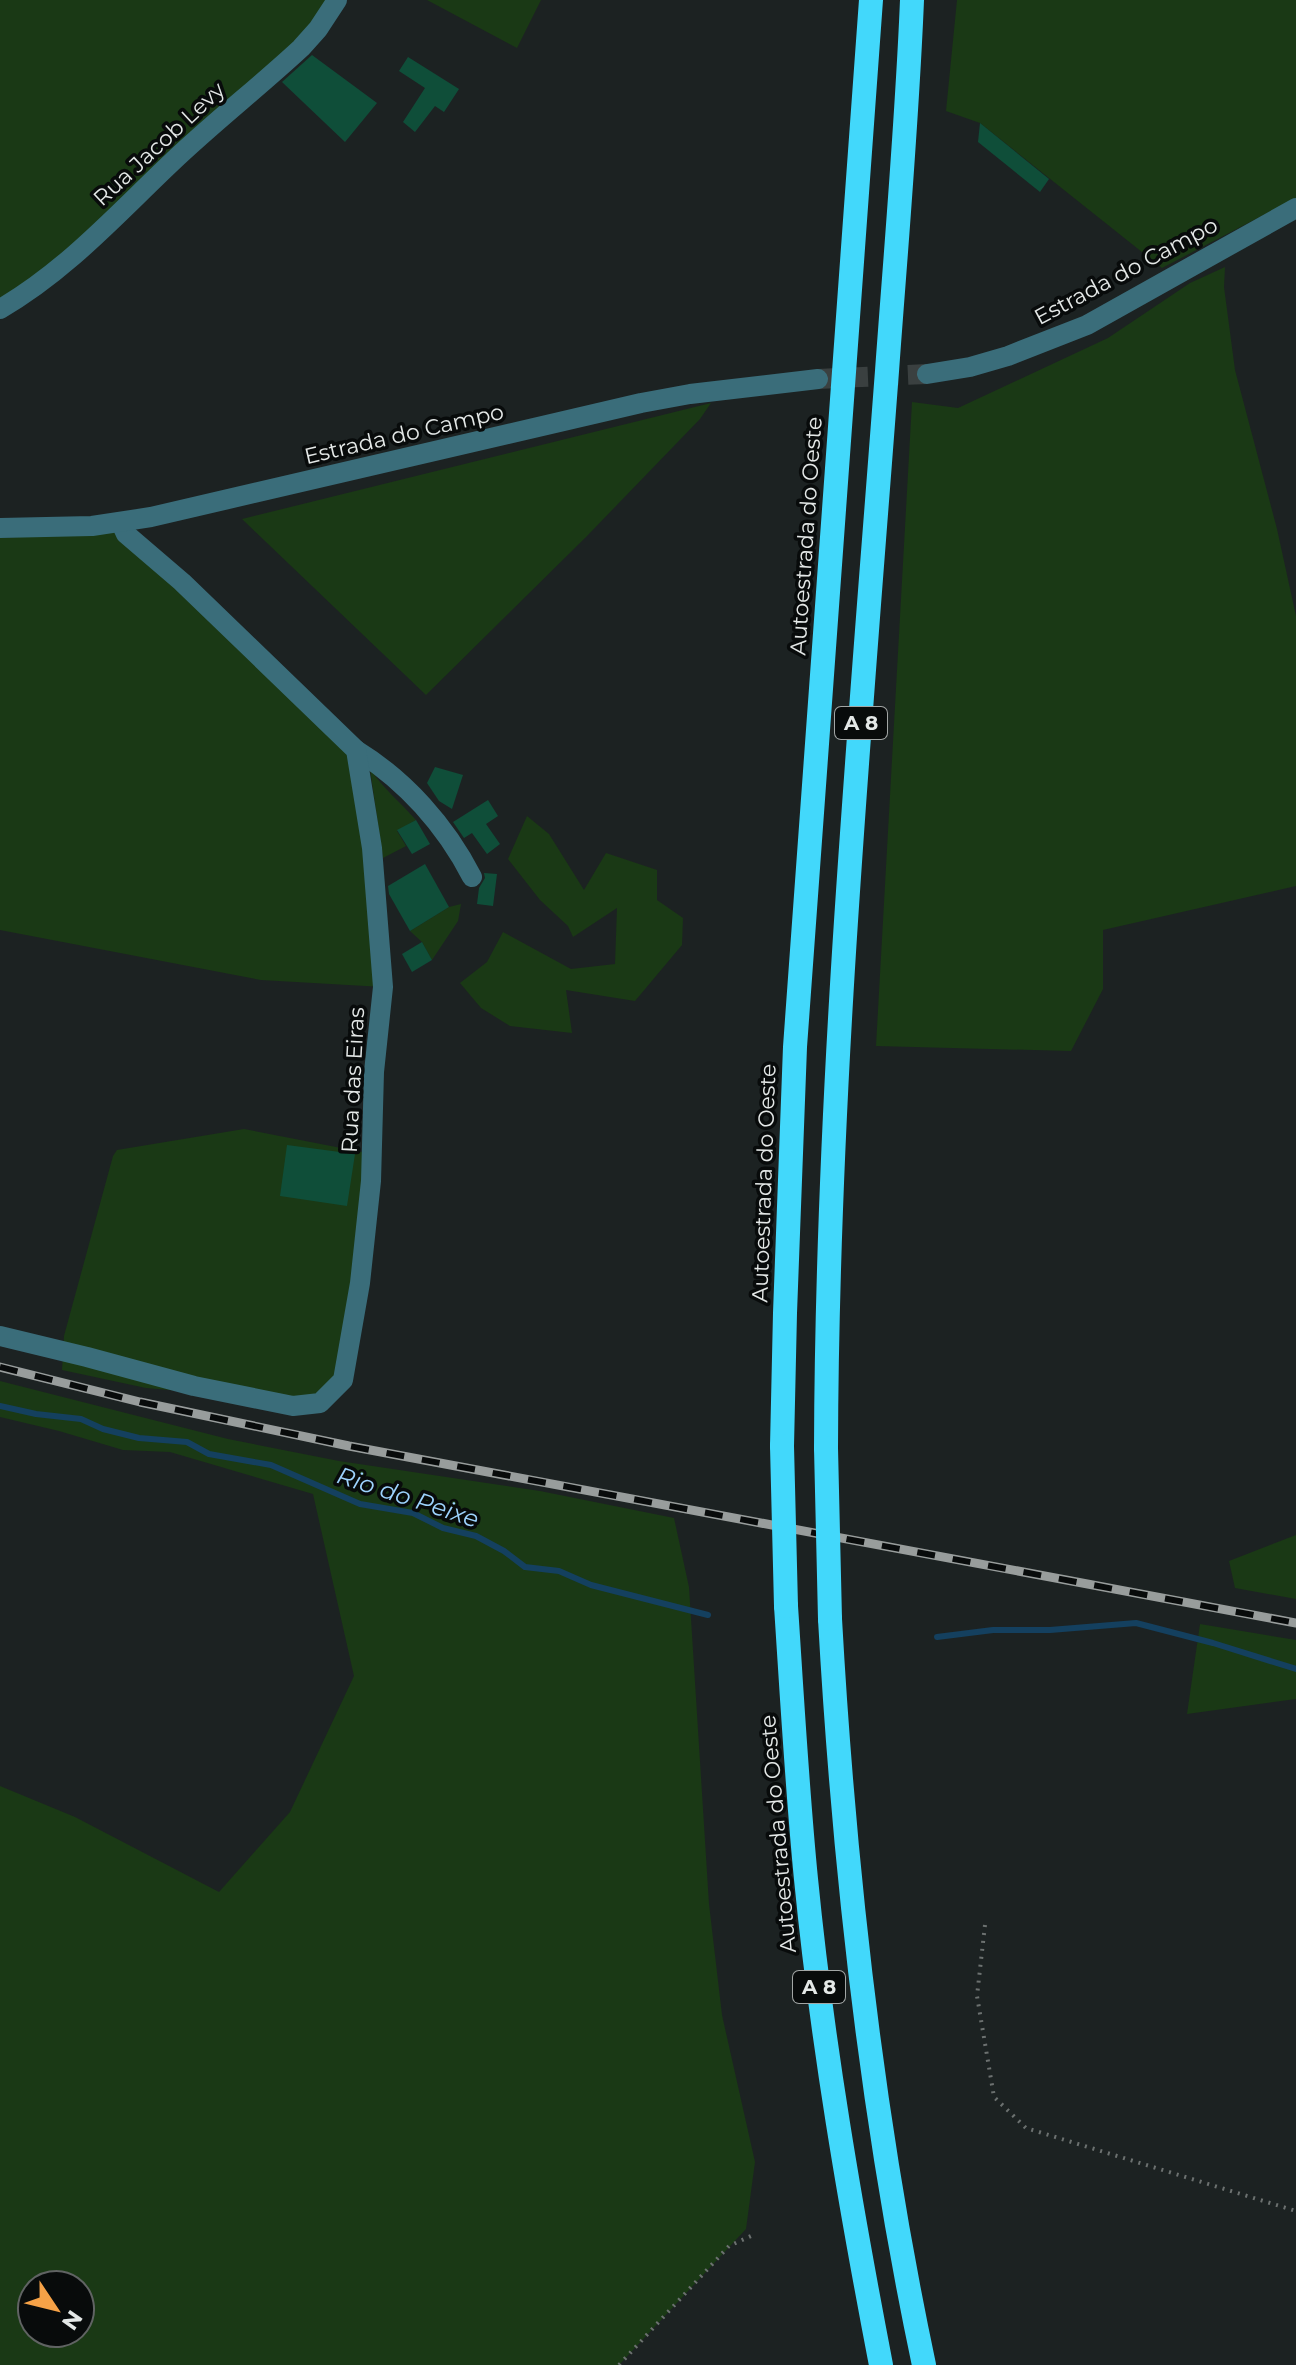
<svg xmlns="http://www.w3.org/2000/svg" width="1296" height="2365" font-family="Montserrat,sans-serif">
<style>
.green{fill:#1a3915;fill-rule:evenodd}
.lines{fill:none;stroke-linecap:round;stroke-linejoin:round}
.stream{stroke:#14405f;stroke-width:6}
.building{fill:#0f4e39}
.tertiary-tunnel{stroke:#3a4040;stroke-width:20;stroke-dasharray:20 10;stroke-linecap:butt}
.path{stroke:#6c7170;stroke-width:4;stroke-dasharray:2 6;stroke-linecap:butt}
.minor{stroke:#3a6d7a;stroke-width:20}
.tertiary{stroke:#3a6d7a;stroke-width:20}
.motorway{stroke:#42d8fb;stroke-width:24}
.rail-casing{stroke:#989d9c;stroke-width:9}
.rail{stroke:#080b0b;stroke-width:6;stroke-dasharray:18;stroke-linecap:butt}
.motorway-bridge{stroke:#42d8fb;stroke-width:24}
.labels{text-anchor:middle;dominant-baseline:central;stroke-width:7;stroke-linejoin:round;paint-order:stroke}
.shield{fill:#080b0b;stroke:#a2a6a5;stroke-width:2}
.shield-label{font-size:20px;font-weight:bold;fill:#e4e8e7}
.street-label{font-size:22px;fill:#e4e8e7;stroke:#080b0b}
.water-label{font-size:24px;font-style:italic;fill:#9dd3fd;stroke:#080b0b}
</style>
<rect width="100%" height="100%" fill="#1c2222"/>
<g class="green">
<path d="M0 0H337L318 29 0 309Z"/>
<path d="M427 0H541L517 48Z"/>
<path d="M957 0H1296V198L1162 268 980 123 946 111Z"/>
<path d="M1225 267 1224 287 1235 370 1277 529 1296 616V886L1103 930V989L1071 1051 876 1046 912 402 958 408 1108 338 1190 283Z"/>
<path d="M711 403 700 419 587 536 426 695 242 519Z"/>
<path d="M114 532 182 582 356 750 383 987 261 980 0 930V538Z"/>
<path d="M370 769C383 788 400 802 416 820L397 831 406 846 383 858Z"/>
<path d="M527 816 549 834 584 890 606 853 657 870V900L683 918 682 945 635 1001 566 990 572 1033 510 1026 481 1008 460 983 487 962 503 932 571 969 615 964 617 908 573 937 568 926 540 900 508 859Z"/>
<path d="M461 904 458 921 432 960 422 942 410 931 449 907Z"/>
<path d="M244 1129 372 1154 347 1354 320 1403 146 1388 62 1370 64 1336 113 1156 117 1150Z"/>
<path d="M0 1381 228 1439 339 1461 540 1491 674 1518 689 1587 709 1904 722 2015 755 2162 746 2229 619 2365H0V1786L75 1817 219 1892 290 1812 354 1676 313 1494 170 1452 123 1450 59 1431 0 1417ZM32 2285H80V2333H32Z"/>
<path d="M1296 1535V1599L1235 1588 1229 1561Z"/>
<path d="M1200 1624 1296 1640V1699L1187 1714Z"/>
</g>
<g class="lines">
<g class="stream">
<path d="M0 1406 36 1414 81 1419 103 1429 139 1438 187 1442 209 1454 271 1465 360 1504 413 1513 443 1528 476 1536 504 1551 525 1567 559 1571 591 1585 708 1615"/>
<path d="M937 1637 993 1630H1050L1136 1623 1213 1643 1296 1669"/>
</g>
</g>
<g class="building">
<path d="M312 55 377 103 345 142 282 82Z"/>
<path d="M408 57 459 89 444 112 435 106 415 132 403 122 425 88 399 71Z"/>
<path d="M980 123 1049 179 1040 192 978 142Z"/>
<path d="M435 767 463 775 452 809 439 801 427 783Z"/>
<path d="M488 800 498 816 486 824 500 844 487 854 472 833 464 838 453 822Z"/>
<path d="M416 820 430 844 412 854 397 830Z"/>
<path d="M425 864 449 907 410 931 389 894 388 886Z"/>
<path d="M484 873 497 874 493 906 477 904 479 888 485 878Z"/>
<path d="M422 942 432 960 412 972 402 954Z"/>
<path d="M287 1145 355 1154 347 1206 280 1196Z"/>
</g>
<g class="lines">
<path class="tertiary-tunnel" d="M818 379 927 374"/>
<g class="path">
<path d="M985 1925 977 1996 994 2097 1026 2128 1296 2211"/>
<path d="M619 2365 729 2246 751 2236"/>
</g>
<g class="minor">
<path d="M0 309C66 271 117 214 172 162 214 122 259 87 301 48L318 29 337 0"/>
<path d="M356 750C405 780 446 826 472 877"/>
<path d="M0 1336 87 1357 194 1386 293 1406 320 1403 343 1380 360 1283 371 1181 374 1072 383 987 372 848 356 750 182 582 126 534 121 523"/>
</g>
<g class="tertiary">
<path d="M927 374 970 367 1008 356 1087 325 1296 208"/>
<path d="M0 528 92 526 151 517 641 403 690 394 818 379"/>
</g>
<g class="motorway">
<path d="M782 1446 785 1313 795 1047 871 0"/>
<path d="M826 1448C827 1088 860 729 887 371 896 247 907 124 912 0"/>
<path d="M786 1606C792 1697 797 1788 806 1879 822 2042 850 2204 881 2365"/>
<path d="M830 1619C844 1869 872 2120 924 2365"/>
</g>
<defs>
<path id="rail" d="M0 1367 140 1402 349 1446 1296 1623"/>
</defs>
<use href="#rail" class="rail-casing"/>
<use href="#rail" class="rail"/>
<g class="motorway-bridge">
<path d="M782 1446 786 1606"/>
<path d="M826 1448 830 1619"/>
</g>
</g>
<g class="labels">
<g class="shield">
<rect x="835" y="707" width="52" height="32" rx="6"/>
<rect x="793" y="1971" width="52" height="32" rx="6"/>
</g>
<g class="shield-label">
<text x="861" y="723">A 8</text>
<text x="819" y="1987">A 8</text>
</g>
<g class="street-label">
<text transform="translate(159 144) rotate(-43)">Rua Jacob Levy</text>
<text transform="translate(1126 271) rotate(-28)">Estrada do Campo</text>
<text transform="translate(404 434) rotate(-13)">Estrada do Campo</text>
<text transform="translate(806 536) rotate(-86)">Autoestrada do Oeste</text>
<text transform="translate(353 1080) rotate(-87)">Rua das Eiras</text>
<text transform="translate(764 1183) rotate(-88)">Autoestrada do Oeste</text>
<text transform="translate(778 1834) rotate(-95)">Autoestrada do Oeste</text>
</g>
<g class="water-label">
<text transform="translate(408 1497) rotate(18)">Rio do Peixe</text>
</g>
</g>
<g transform="translate(56 2309) rotate(125)"><circle r="38" fill="#080b0b" stroke="#606363" stroke-width="2"/>
<path d="M0-6L14 30L0 20L-14 30Z" fill="#f6a247"/>
<text y="-12" font-size="22" font-weight="bold" text-anchor="middle" fill="#e4e8e7">N</text>
</g>
</svg>
